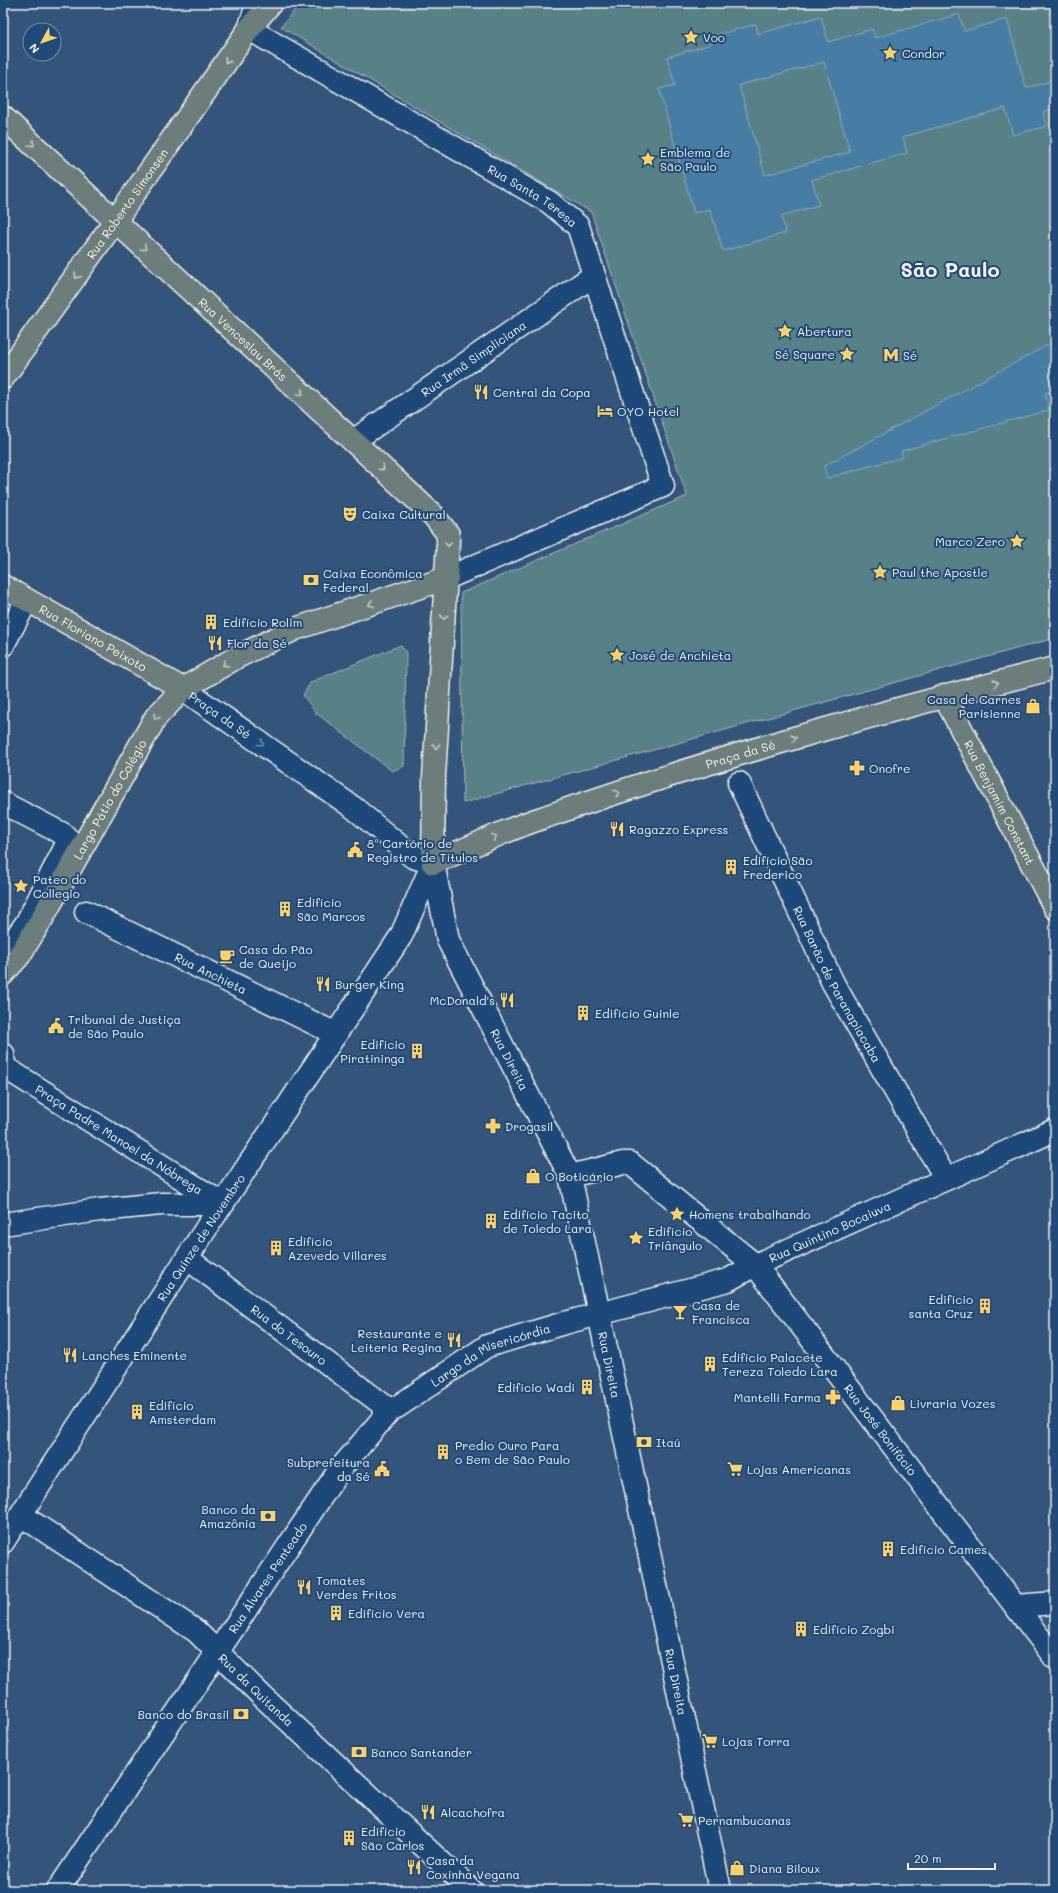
<svg xmlns="http://www.w3.org/2000/svg" width="1058" height="1893" font-family="Mali,sans-serif">
<style>
.green{fill:#588087;stroke:#a6b8b8}
.water{fill:#477da4;stroke:#8cabbf;fill-rule:evenodd}
.lines{fill:none;stroke-linecap:round;stroke-linejoin:round}
.minor-casing{stroke:#f4f1e8;stroke-width:25}
.major-casing{stroke:#f4f1e8;stroke-width:25}
.minor{stroke:#1f4a7a;stroke-width:22}
.major{stroke:#6c7e7c;stroke-width:22}
.oneway{stroke:#cbcec8}
.oneway2{stroke:#748da6}
.labels{text-anchor:middle;dominant-baseline:central;stroke-width:4;stroke-linejoin:round;paint-order:stroke}
.poi-label{font-size:12px;fill:#f4f1e8;stroke:#1f4a7a;text-anchor:start}
.street-label{font-size:12px;fill:#f4f1e8;stroke:#1f4a7a}
.town-label{font-size:20px;font-weight:bold;fill:#f4f1e8;stroke:#1f4a7a}
</style>
<rect width="100%" height="100%" fill="#33557c"/>
<filter id="ink" filterUnits="userSpaceOnUse"><feTurbulence type="fractalNoise" baseFrequency=".025" numOctaves="2"/><feDisplacementMap in="SourceGraphic" scale="8" xChannelSelector="R" yChannelSelector="G"/><feConvolveMatrix kernelMatrix="1 2 1 2 8 2 1 2 1" color-interpolation-filters="sRGB"/></filter>
<g filter="url(#ink)">
<g class="green">
<path d="M300 3H1055V638L463 803 461 593 687 496 591 212 281 27Z"/>
<path d="M401 645 406 653 404 766 392 771 316 713 303 695 311 682Z"/>
</g>
<g class="water">
<path d="M959 14 964 31 1007 19 1026 88 1055 80V108L1043 112 1047 126 1013 135 1005 108 903 137 907 153 812 180 819 205 781 216 786 233 723 251 710 209 694 213 659 89 675 85 667 57 711 44 709 37 756 24 758 34 821 16 828 42 872 29 875 38ZM824 62 850 152 765 175 739 85Z"/>
<path d="M1055 341V391L1045 393 1049 410 901 451 903 457 827 478 824 466Z"/>
</g>
<g class="lines">
<defs>
<g id="minor">
<path id="s1" d="M255 11 249 29 549 202 578 226 663 486 447 578"/>
<path id="s2" d="M353 441 593 276"/>
<path d="M3 645 27 600"/>
<path id="s3" d="M183 689 354 808 413 857 433 863"/>
<path id="s4" d="M739 783 833 983 946 1179"/>
<path d="M3 803 63 834 69 840 27 922 3 956"/>
<path id="s5" d="M433 863 448 940 570 1176 720 1890"/>
<path id="s6" d="M86 912 336 1034"/>
<path id="s7" d="M3 1054 4 1067 223 1204"/>
<path id="s8" d="M570 1176 623 1163H630L755 1265 1055 1658"/>
<path d="M3 1224 100 1210 161 1204H223"/>
<path id="s9" d="M188 1259 390 1410"/>
<path id="s10" d="M21 1515 196 1631 262 1696 471 1890"/>
<path id="s11" d="M3 1542 209 1224 401 936 433 863"/>
<path d="M1016 1606 1055 1603"/>
<path id="s12" d="M58 1890 340 1469 390 1410 397 1407 487 1346 561 1324 728 1280 755 1265 1055 1130"/>
</g>
<g id="major">
<path id="s13" d="M3 117 433 515 448 534V542L434 777 433 863C469 848 505 830 542 818 710 759 882 712 1055 668"/>
<path id="s14" d="M3 378 115 221 249 29 271 3"/>
<path id="s15" d="M3 586 183 689"/>
<path id="s16" d="M944 696 1055 908"/>
<path id="s17" d="M3 974 19 956 40 922 156 717 183 689 237 657 295 629 447 578"/>
</g>
</defs>
<use href="#minor" class="minor-casing"/>
<use href="#major" class="major-casing"/>
<use href="#minor" class="minor"/>
<use href="#major" class="major"/>
</g>
<defs><path id="oneway-chevron" d="M-2-3.5L2.5 0L-2 3.5" fill="none" stroke-width="1.6" stroke-linecap="round" stroke-linejoin="round"/></defs>
<g class="oneway">
<use href="#oneway-chevron" transform="translate(227 61) rotate(125)"/>
<use href="#oneway-chevron" transform="translate(32 144) rotate(43)"/>
<use href="#oneway-chevron" transform="translate(144 248) rotate(43)"/>
<use href="#oneway-chevron" transform="translate(77 276) rotate(126)"/>
<use href="#oneway-chevron" transform="translate(301 393) rotate(43)"/>
<use href="#oneway-chevron" transform="translate(382 468) rotate(43)"/>
<use href="#oneway-chevron" transform="translate(448 544) rotate(89)"/>
<use href="#oneway-chevron" transform="translate(371 604) rotate(161)"/>
<use href="#oneway-chevron" transform="translate(444 617) rotate(94)"/>
<use href="#oneway-chevron" transform="translate(225 664) rotate(149)"/>
<use href="#oneway-chevron" transform="translate(996 683) rotate(-14)"/>
<use href="#oneway-chevron" transform="translate(156 717) rotate(125)"/>
<use href="#oneway-chevron" transform="translate(794 738) rotate(-16)"/>
<use href="#oneway-chevron" transform="translate(436 746) rotate(93)"/>
<use href="#oneway-chevron" transform="translate(617 793) rotate(-18)"/>
<use href="#oneway-chevron" transform="translate(494 837) rotate(-22)"/>
</g>
<use class="oneway2" href="#oneway-chevron" transform="translate(261 743) rotate(35)"/>
</g>
<defs>
<symbol id="sight-bare" viewBox="-9 -9 18 18"><path d="M0-6L1.8-2.2L6-1.7L2.9 1.2L3.7 5.4L0 3.3L-3.7 5.4L-2.9 1.2L-6-1.7L-1.8-2.2Z" fill="#ffd166" stroke="#1f4a7a" stroke-width="2.5" paint-order="stroke"/></symbol>
<symbol id="metro-bare" viewBox="-9 -9 18 18"><path d="M-5.5 5V-5H-3L0 0L3-5H5.5V5H3V-.5L0 4L-3-.5V5Z" fill="#ffd166" stroke="#1f4a7a" stroke-width="2.5" paint-order="stroke"/></symbol>
<symbol id="restaurant-bare" viewBox="-9 -9 18 18"><path d="M-5-6h1v4h1v-4h1v4h1v-4h1v5L-1.5 .5V6h-2V.5L-5-1ZM5-6V6H3V1.5H1.5Q1.5-4 5-6Z" fill="#ffd166" stroke="#1f4a7a" stroke-width="2.5" paint-order="stroke"/></symbol>
<symbol id="hotel-bare" viewBox="-9 -9 18 18"><path d="M-6-4.5h1.5V1H6V5H4.5V3h-9V5H-6ZM-4 0a1.8 1.8 0 1 1 3.6 0ZM.5 0V-2.5h3Q6-2.5 6 0Z" fill="#ffd166" stroke="#1f4a7a" stroke-width="2.5" paint-order="stroke"/></symbol>
<symbol id="theatre-bare" viewBox="-9 -9 18 18"><path d="M-5-5.5Q0-4 5-5.5V0Q5 5 0 6Q-5 5-5 0ZM-3.3-2.5H-1v1.5H-3.3ZM1-2.5H3.3v1.5H1ZM-2.8 1Q0 5.5 2.8 1Z" fill="#ffd166" stroke="#1f4a7a" stroke-width="2.5" paint-order="stroke"/></symbol>
<symbol id="bank-bare" viewBox="-9 -9 18 18"><path d="M-6-4H6V4H-6ZM0-2.3a2.3 2.3 0 1 0 0 4.6a2.3 2.3 0 1 0 0-4.6Z" fill="#ffd166" stroke="#1f4a7a" stroke-width="2.5" paint-order="stroke"/></symbol>
<symbol id="building-bare" viewBox="-9 -9 18 18"><path d="M-4-6H4V6H1V3H-1V6H-4ZM-2.5-4.3h1.7v1.8h-1.7ZM.8-4.3h1.7v1.8H.8ZM-2.5-1h1.7V.8h-1.7ZM.8-1h1.7V.8H.8Z" fill="#ffd166" stroke="#1f4a7a" stroke-width="2.5" paint-order="stroke"/></symbol>
<symbol id="shop-bare" viewBox="-9 -9 18 18"><path d="M-5-2.5h2.3a2.7 3.5 0 0 1 5.4 0H5L5.5 6h-11ZM-1.5-2.5h3a1.5 2.3 0 0 0-3 0Z" fill="#ffd166" stroke="#1f4a7a" stroke-width="2.5" paint-order="stroke"/></symbol>
<symbol id="pharmacy-bare" viewBox="-9 -9 18 18"><path d="M-2-6h4v4h4v4h-4v4h-4v-4h-4v-4h4Z" fill="#ffd166" stroke="#1f4a7a" stroke-width="2.5" paint-order="stroke"/></symbol>
<symbol id="civic-bare" viewBox="-9 -9 18 18"><path d="M-.6-6.5H3V-4.5H.6V-3L4-1V1h2V6H-6V1h2V-1L-.6-3ZM-1.2 2.5V6h2.4V2.5Z" fill="#ffd166" stroke="#1f4a7a" stroke-width="2.5" paint-order="stroke"/></symbol>
<symbol id="cafe-bare" viewBox="-9 -9 18 18"><path d="M-5.5-4.5H6V0H3Q3 3.5 0 3.5H-2.5Q-5.5 3.5-5.5 0ZM3-3.2v2h1.7v-2ZM-6 4.5H4V6H-6Z" fill="#ffd166" stroke="#1f4a7a" stroke-width="2.5" paint-order="stroke"/></symbol>
<symbol id="bar-bare" viewBox="-9 -9 18 18"><path d="M-6-5H6L.8 .8V4.5H3.5V6h-7V4.5H-.8V.8Z" fill="#ffd166" stroke="#1f4a7a" stroke-width="2.5" paint-order="stroke"/></symbol>
<symbol id="supermarket-bare" viewBox="-9 -9 18 18"><path d="M-6-5.5h2.5l.6 2H6L4.5 2H-2.5L-4.4-4H-6ZM-1.5 3.2a1.3 1.3 0 1 0 .1 0ZM3 3.2a1.3 1.3 0 1 0 .1 0Z" fill="#ffd166" stroke="#1f4a7a" stroke-width="2.5" paint-order="stroke"/></symbol>
</defs>
<g fill-rule="evenodd">
<use href="#sight-bare" x="680" y="26" width="22" height="22"/>
<use href="#sight-bare" x="879" y="42" width="22" height="22"/>
<use href="#sight-bare" x="637" y="148" width="22" height="22"/>
<use href="#sight-bare" x="774" y="320" width="22" height="22"/>
<use href="#sight-bare" x="836" y="343" width="22" height="22"/>
<use href="#metro-bare" x="880" y="344" width="22" height="22"/>
<use href="#restaurant-bare" x="470" y="381" width="22" height="22"/>
<use href="#hotel-bare" x="594" y="400" width="22" height="22"/>
<use href="#theatre-bare" x="339" y="503" width="22" height="22"/>
<use href="#sight-bare" x="1006" y="530" width="22" height="22"/>
<use href="#sight-bare" x="869" y="561" width="22" height="22"/>
<use href="#bank-bare" x="300" y="569" width="22" height="22"/>
<use href="#building-bare" x="200" y="611" width="22" height="22"/>
<use href="#restaurant-bare" x="204" y="632" width="22" height="22"/>
<use href="#sight-bare" x="606" y="644" width="22" height="22"/>
<use href="#shop-bare" x="1022" y="695" width="22" height="22"/>
<use href="#pharmacy-bare" x="846" y="757" width="22" height="22"/>
<use href="#restaurant-bare" x="606" y="818" width="22" height="22"/>
<use href="#civic-bare" x="344" y="839" width="22" height="22"/>
<use href="#building-bare" x="720" y="856" width="22" height="22"/>
<use href="#sight-bare" x="10" y="875" width="22" height="22"/>
<use href="#building-bare" x="274" y="898" width="22" height="22"/>
<use href="#cafe-bare" x="216" y="945" width="22" height="22"/>
<use href="#restaurant-bare" x="312" y="973" width="22" height="22"/>
<use href="#restaurant-bare" x="496" y="989" width="22" height="22"/>
<use href="#building-bare" x="572" y="1002" width="22" height="22"/>
<use href="#civic-bare" x="45" y="1015" width="22" height="22"/>
<use href="#building-bare" x="406" y="1040" width="22" height="22"/>
<use href="#pharmacy-bare" x="482" y="1115" width="22" height="22"/>
<use href="#shop-bare" x="522" y="1165" width="22" height="22"/>
<use href="#sight-bare" x="666" y="1203" width="22" height="22"/>
<use href="#building-bare" x="480" y="1210" width="22" height="22"/>
<use href="#sight-bare" x="625" y="1227" width="22" height="22"/>
<use href="#building-bare" x="265" y="1237" width="22" height="22"/>
<use href="#building-bare" x="974" y="1295" width="22" height="22"/>
<use href="#bar-bare" x="669" y="1301" width="22" height="22"/>
<use href="#restaurant-bare" x="443" y="1329" width="22" height="22"/>
<use href="#restaurant-bare" x="59" y="1344" width="22" height="22"/>
<use href="#building-bare" x="699" y="1353" width="22" height="22"/>
<use href="#building-bare" x="576" y="1376" width="22" height="22"/>
<use href="#pharmacy-bare" x="822" y="1386" width="22" height="22"/>
<use href="#shop-bare" x="887" y="1392" width="22" height="22"/>
<use href="#building-bare" x="126" y="1401" width="22" height="22"/>
<use href="#bank-bare" x="633" y="1431" width="22" height="22"/>
<use href="#building-bare" x="432" y="1441" width="22" height="22"/>
<use href="#civic-bare" x="371" y="1458" width="22" height="22"/>
<use href="#supermarket-bare" x="724" y="1458" width="22" height="22"/>
<use href="#bank-bare" x="257" y="1505" width="22" height="22"/>
<use href="#building-bare" x="877" y="1538" width="22" height="22"/>
<use href="#restaurant-bare" x="293" y="1576" width="22" height="22"/>
<use href="#building-bare" x="325" y="1602" width="22" height="22"/>
<use href="#building-bare" x="790" y="1618" width="22" height="22"/>
<use href="#bank-bare" x="230" y="1703" width="22" height="22"/>
<use href="#supermarket-bare" x="699" y="1730" width="22" height="22"/>
<use href="#bank-bare" x="348" y="1741" width="22" height="22"/>
<use href="#restaurant-bare" x="417" y="1801" width="22" height="22"/>
<use href="#supermarket-bare" x="675" y="1809" width="22" height="22"/>
<use href="#building-bare" x="338" y="1827" width="22" height="22"/>
<use href="#restaurant-bare" x="403" y="1856" width="22" height="22"/>
<use href="#shop-bare" x="726" y="1857" width="22" height="22"/>
</g>
<g class="labels">
<g class="poi-label">
<text x="703" y="37">Voo</text>
<text x="902" y="53">Condor</text>
<text x="660" y="152">Emblema de<tspan x="660" dy="14">São Paulo</tspan></text>
<text x="797" y="331">Abertura</text>
<text x="835" y="354" text-anchor="end">Sé Square</text>
<text x="903" y="355">Sé</text>
<text x="493" y="392">Central da Copa</text>
<text x="617" y="411">OYO Hotel</text>
<text x="362" y="514">Caixa Cultural</text>
<text x="1005" y="541" text-anchor="end">Marco Zero</text>
<text x="892" y="572">Paul the Apostle</text>
<text x="323" y="573">Caixa Econômica<tspan x="323" dy="14">Federal</tspan></text>
<text x="223" y="622">Edifício Rolim</text>
<text x="227" y="643">Flor da Sé</text>
<text x="629" y="655">José de Anchieta</text>
<text x="1021" y="699" text-anchor="end">Casa de Carnes<tspan x="1021" dy="14">Parisienne</tspan></text>
<text x="869" y="768">Onofre</text>
<text x="629" y="829">Ragazzo Express</text>
<text x="367" y="843">8º Cartório de<tspan x="367" dy="14">Registro de Títulos</tspan></text>
<text x="743" y="860">Edifício São<tspan x="743" dy="14">Frederico</tspan></text>
<text x="33" y="879">Pateo do<tspan x="33" dy="14">Collegio</tspan></text>
<text x="297" y="902">Edifício<tspan x="297" dy="14">São Marcos</tspan></text>
<text x="239" y="949">Casa do Pão<tspan x="239" dy="14">de Queijo</tspan></text>
<text x="335" y="984">Burger King</text>
<text x="495" y="1000" text-anchor="end">McDonald's</text>
<text x="595" y="1013">Edifício Guinle</text>
<text x="68" y="1019">Tribunal de Justiça<tspan x="68" dy="14">de São Paulo</tspan></text>
<text x="405" y="1044" text-anchor="end">Edifício<tspan x="405" dy="14">Piratininga</tspan></text>
<text x="505" y="1126">Drogasil</text>
<text x="545" y="1176">O Boticário</text>
<text x="503" y="1214">Edifício Tacito<tspan x="503" dy="14">de Toledo Lara</tspan></text>
<text x="689" y="1214">Homens trabalhando</text>
<text x="648" y="1231">Edifício<tspan x="648" dy="14">Triângulo</tspan></text>
<text x="288" y="1241">Edifício<tspan x="288" dy="14">Azevedo Villares</tspan></text>
<text x="973" y="1299" text-anchor="end">Edifício<tspan x="973" dy="14">santa Cruz</tspan></text>
<text x="692" y="1305">Casa de<tspan x="692" dy="14">Francisca</tspan></text>
<text x="442" y="1333" text-anchor="end">Restaurante e<tspan x="442" dy="14">Leiteria Regina</tspan></text>
<text x="82" y="1355">Lanches Eminente</text>
<text x="722" y="1357">Edifício Palacete<tspan x="722" dy="14">Tereza Toledo Lara</tspan></text>
<text x="575" y="1387" text-anchor="end">Edifício Wadi</text>
<text x="821" y="1397" text-anchor="end">Mantelli Farma</text>
<text x="910" y="1403">Livraria Vozes</text>
<text x="149" y="1405">Edifício<tspan x="149" dy="14">Amsterdam</tspan></text>
<text x="656" y="1442">Itaú</text>
<text x="455" y="1445">Predio Ouro Para<tspan x="455" dy="14">o Bem de São Paulo</tspan></text>
<text x="370" y="1462" text-anchor="end">Subprefeitura<tspan x="370" dy="14">da Sé</tspan></text>
<text x="747" y="1469">Lojas Americanas</text>
<text x="256" y="1509" text-anchor="end">Banco da<tspan x="256" dy="14">Amazônia</tspan></text>
<text x="900" y="1549">Edifício Cames</text>
<text x="316" y="1580">Tomates<tspan x="316" dy="14">Verdes Fritos</tspan></text>
<text x="348" y="1613">Edifício Vera</text>
<text x="813" y="1629">Edifício Zogbi</text>
<text x="229" y="1714" text-anchor="end">Banco do Brasil</text>
<text x="722" y="1741">Lojas Torra</text>
<text x="371" y="1752">Banco Santander</text>
<text x="440" y="1812">Alcachofra</text>
<text x="698" y="1820">Pernambucanas</text>
<text x="361" y="1831">Edifício<tspan x="361" dy="14">São Carlos</tspan></text>
<text x="426" y="1860">Casa da<tspan x="426" dy="14">Coxinha Vegana</tspan></text>
<text x="749" y="1868">Diana Biloux</text>
</g>
<g class="street-label">
<text stroke="none"><textPath href="#s1" startOffset="348">Rua Santa Teresa</textPath></text>
<text stroke="none"><textPath href="#s14" startOffset="214">Rua Roberto Simonsen</textPath></text>
<text stroke="none"><textPath href="#s13" startOffset="327">Rua Venceslau Brás</textPath></text>
<text stroke="none"><textPath href="#s2" startOffset="146">Rua Irmã Simpliciana</textPath></text>
<text stroke="none"><textPath href="#s15" startOffset="104">Rua Floriano Peixoto</textPath></text>
<text stroke="none"><textPath href="#s3" startOffset="45">Praça da Sé</textPath></text>
<text stroke="none"><textPath href="#s13" startOffset="1266">Praça da Sé</textPath></text>
<text stroke="none"><textPath href="#s17" startOffset="205">Largo Pátio do Colégio</textPath></text>
<text stroke="none"><textPath href="#s16" startOffset="120">Rua Benjamim Constant</textPath></text>
<text stroke="none"><textPath href="#s6" startOffset="139">Rua Anchieta</textPath></text>
<text stroke="none"><textPath href="#s4" startOffset="224">Rua Barão de Paranapiacaba</textPath></text>
<text stroke="none"><textPath href="#s5" startOffset="213">Rua Direita</textPath></text>
<text stroke="none"><textPath href="#s7" startOffset="149">Praça Padre Manoel da Nóbrega</textPath></text>
<text stroke="none"><textPath href="#s12" startOffset="1063">Rua Quintino Bocaiuva</textPath></text>
<text stroke="none"><textPath href="#s11" startOffset="363">Rua Quinze de Novembro</textPath></text>
<text stroke="none"><textPath href="#s9" startOffset="126">Rua do Tesouro</textPath></text>
<text stroke="none"><textPath href="#s12" startOffset="700">Largo da Misericórdia</textPath></text>
<text stroke="none"><textPath href="#s5" startOffset="537">Rua Direita</textPath></text>
<text stroke="none"><textPath href="#s8" startOffset="430">Rua José Bonifácio</textPath></text>
<text stroke="none"><textPath href="#s12" startOffset="376">Rua Álvares Penteado</textPath></text>
<text stroke="none"><textPath href="#s5" startOffset="861">Rua Direita</textPath></text>
<text stroke="none"><textPath href="#s10" startOffset="294">Rua da Quitanda</textPath></text>
</g>
<g class="town-label">
<text x="950" y="269">São Paulo</text>
</g>
</g>
<rect width="1058" height="1893" fill="none" stroke="#1f4a7a" stroke-width="16"/>
<rect x="8" y="8" width="1042" height="1877" fill="none" stroke="#f4f1e8" stroke-width="1.5" filter="url(#ink)"/>
<g transform="translate(42 42) rotate(230)"><circle r="19" fill="#1f4a7a" stroke="#748da6"/>
<path d="M0-3L7 15L0 10L-7 15Z" fill="#ffd166"/>
<text y="-6" font-size="11" font-weight="bold" text-anchor="middle" fill="#f4f1e8">N</text>
</g>
<path d="M908 1863v6h87v-6" fill="none" stroke="#f4f1e8" stroke-width="2"/>
<text x="914" y="1863" font-size="12" fill="#f4f1e8" stroke="#1f4a7a" stroke-width="3" paint-order="stroke">20 m</text>
</svg>
